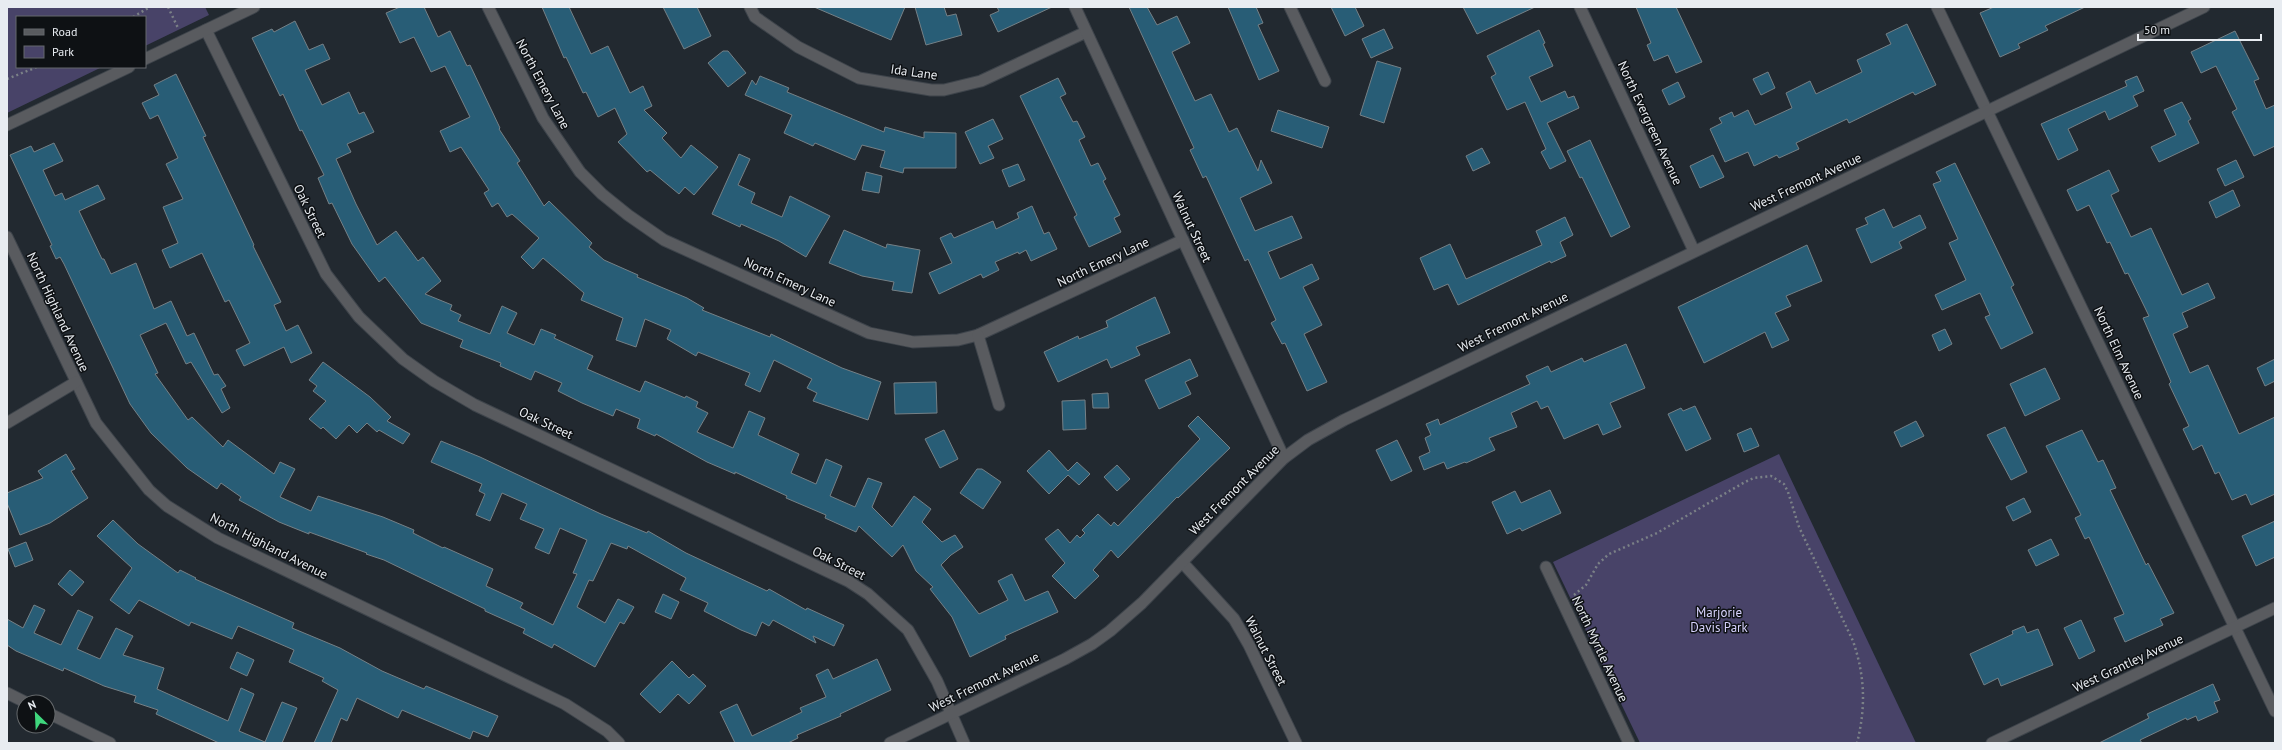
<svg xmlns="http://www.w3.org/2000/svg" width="2282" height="750" font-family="'PT Sans',sans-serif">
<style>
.green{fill:#484368}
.building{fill:#285d76;stroke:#758086}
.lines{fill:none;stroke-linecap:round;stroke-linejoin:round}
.minor-casing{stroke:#3e444b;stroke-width:13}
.path{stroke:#7b8187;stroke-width:2.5;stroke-dasharray:2 3;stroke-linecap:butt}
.minor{stroke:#595b5f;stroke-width:11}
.labels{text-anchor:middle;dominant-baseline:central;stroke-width:3;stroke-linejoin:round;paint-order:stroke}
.street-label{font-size:13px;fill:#e8ecf1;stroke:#0e1114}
.park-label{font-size:13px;fill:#d8d3fe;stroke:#0e1114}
</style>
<rect width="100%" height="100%" fill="#222930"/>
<g class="green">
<path d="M7 7H205L209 15 145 46V17H17V67H102L7 113Z"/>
<path d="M1779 454 1916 743H1640L1553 562Z"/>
</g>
<g class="building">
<path d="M400 7H424L438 37 450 31 467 66 470 65 500 128 499 129 520 161 517 163 544 206 549 201 592 243 589 247 604 260 638 275 637 277 687 298 704 308 702 310 770 337 771 334 842 368 881 382 868 420 813 401 817 393 807 388 812 379 774 360 760 392 745 385 750 373 698 352 696 356 667 339 671 330 645 319 636 347 616 340 623 318 581 300 584 293 543 258 533 269 521 257 539 238 512 214 507 217 498 203 492 207 484 193 489 190 461 147 450 152 440 131 470 117 445 66 431 72 414 37 400 43 386 13Z"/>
<path d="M542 7H569L591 54 608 46 630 93 643 86 652 106 644 110 667 133 662 138 681 158 691 145 718 167 694 195 685 187 679 194 650 170 647 172 618 142 627 134 615 108 598 117 586 92 583 93 566 57 564 58Z"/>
<path d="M663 7H697L711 36 684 49Z"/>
<path d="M814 7H905L891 40Z"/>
<path d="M915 7H944L947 16 956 14 962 35 926 45Z"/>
<path d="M997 7H1052L998 32 990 15 999 11Z"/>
<path d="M1129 7H1147L1157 25 1177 16 1190 43 1172 52 1195 101 1211 94 1229 132 1237 128 1258 171 1261 160 1272 183 1240 198 1255 231 1292 216 1302 238 1268 252 1280 279 1312 264 1319 279 1303 287 1322 325 1304 334 1327 382 1307 391 1285 343 1282 344 1271 323 1276 320 1248 259 1245 261 1206 176 1203 178 1190 150 1194 148Z"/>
<path d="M1228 7H1256L1263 23 1258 25 1279 71 1259 80Z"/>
<path d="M1331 7H1355L1364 26 1345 36Z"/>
<path d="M1463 7H1535L1477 34Z"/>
<path d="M1636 7H1676L1702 62 1676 73 1668 55 1654 61 1647 45 1651 43Z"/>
<path d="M1994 7H2085L2045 26 2048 30 2018 44 2020 48 2000 57 1980 13Z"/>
<path d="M295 21 309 50 323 44 330 59 305 70 322 105 349 92 359 114 364 112 374 132 347 144 351 152 336 159 356 204 377 245 396 231 418 261 423 257 441 281 425 294 452 305 450 310 461 315 458 321 490 334 502 306 517 313 507 333 534 345 541 329 556 335 554 338 593 356 587 369 640 392 645 381 685 398 686 396 698 402 696 407 708 413 697 432 733 448 749 411 765 418 758 435 799 454 791 473 816 484 826 459 842 466 830 496 855 507 868 478 882 483 872 507 892 527 914 496 931 509 922 522 942 542 955 535 963 547 951 555 941 565 979 614 1008 600 998 581 1012 574 1025 601 1048 591 1058 612 1005 636 1006 639 970 657 952 617 930 589 933 587 916 571 903 545 892 557 859 526 856 532 825 518 826 515 786 498 787 496 735 472V474L707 462 656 434 655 436 637 428 640 419 616 409 613 416 582 403 558 391 562 383 535 371 531 380 500 366 501 363 460 347 463 340 421 323 385 277 379 282 352 244 332 203 329 204 318 178 324 175 302 130 300 131 283 94 280 96 252 38 272 29 274 32Z"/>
<path d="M1907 24 1936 85 1915 95 1913 92 1849 123 1847 119 1796 143 1799 149 1779 158 1777 155 1754 166 1748 152 1725 162 1710 129 1722 123 1719 118 1732 112 1734 117 1748 110 1755 125 1792 108 1786 93 1810 81 1816 94 1862 72 1857 60 1891 44 1886 34Z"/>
<path d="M1384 29 1393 48 1371 58 1362 39Z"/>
<path d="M1539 30 1545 43 1543 44 1553 66 1529 77 1541 102 1565 91 1568 98 1574 96 1579 108 1547 123 1566 161 1550 169 1541 152 1546 149 1525 102 1507 110 1491 77 1496 74 1487 56Z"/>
<path d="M2235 31 2259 79 2254 81 2266 109 2275 105V146L2254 156 2232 112 2237 109 2216 66 2201 73 2191 52Z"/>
<path d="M723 51H728L746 73 728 87 708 63Z"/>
<path d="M1377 61 1401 68 1384 123 1360 115Z"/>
<path d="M1768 72 1775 88 1761 95 1753 79Z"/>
<path d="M176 74 206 136 203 137 254 245 253 246 281 302 274 305 286 331 298 325 312 353 291 363 284 347 244 366 236 350 250 343 229 300 225 302 202 253 170 268 162 250 178 243 163 207 183 199 166 164 178 158 158 115 150 119 142 103 159 95 154 85Z"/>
<path d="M760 76 789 88 787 92 884 132 885 127 924 138V132L956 133V168H904L903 173 880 167 885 151 862 145 855 160 815 143 813 146 784 133 792 115 745 95 752 80 756 85Z"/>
<path d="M2137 76 2144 91 2133 96 2138 106 2109 120 2105 111 2068 129 2078 150 2058 160 2041 124 2127 86 2125 81Z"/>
<path d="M1058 78 1066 94 1060 97 1073 122 1077 121 1085 137 1079 140 1091 166 1098 163 1106 179 1103 181 1120 215 1114 218 1121 232 1089 247 1074 217 1077 215 1020 96Z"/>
<path d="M1678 82 1685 97 1669 105 1662 90Z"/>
<path d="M2182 102 2191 119 2188 121 2199 143 2159 162 2151 147 2176 135 2164 110Z"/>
<path d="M1278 110 1329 127 1322 148 1271 131Z"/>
<path d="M993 119 1003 139 988 146 994 158 980 164 965 132Z"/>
<path d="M1590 140 1630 227 1611 237 1582 177 1580 178 1567 151Z"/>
<path d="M54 143 63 161 43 170 55 196 62 193 65 200 98 185 105 199 79 211 102 259H104L111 274 136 263 154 309 171 301 187 336 194 333 214 375 218 374 226 386 221 389 230 408 222 413 191 362 186 364 166 323 140 335 158 373 155 374 188 420 192 417 223 447 228 440 274 474 280 462 295 469 280 497 311 511 318 496 383 517 414 530 413 533 443 548 444 547 493 569 486 586 523 603 520 608 553 625 577 574 573 573 587 540 560 528 549 554 535 548 544 529 520 519 527 504 502 493 490 521 476 515 485 494 479 491 482 484 431 462 441 441 480 457 601 514 647 533 648 531 686 553 767 591 769 589 806 610 807 608 844 625 834 646 813 636 816 643 773 620 769 626 762 622 756 636 741 630 704 611 708 603 680 590 686 578 628 546 627 549 611 543 593 581 589 580 577 607 605 623 618 599 634 607 624 624 620 622 595 667 554 644 552 648 523 633 525 629 485 611V609L384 560 366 554 367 553 309 532V534L279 522 239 500 241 497 221 483 217 489 187 468 151 433 130 404 64 264 60 257 56 259 50 246 52 245 10 155 31 146 34 152Z"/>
<path d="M1482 148 1490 163 1473 171 1466 156Z"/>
<path d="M739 154 750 159 738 185 755 193 751 203 782 217 790 196 830 216 806 257 779 241 741 224 740 227 712 214Z"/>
<path d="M1713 155 1724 177 1700 188 1690 166Z"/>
<path d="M2236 160 2244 177 2225 186 2217 169Z"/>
<path d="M1955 163 2014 285 2011 287 2033 333 2001 349 1985 317 1990 315 1980 293 1942 310 1935 295 1966 280 1949 243 1958 239 1933 184 1941 181 1936 172Z"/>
<path d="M1018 164 1025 180 1009 187 1002 170Z"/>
<path d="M2109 170 2119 191 2111 195 2131 237 2151 228 2182 295 2208 283 2215 298 2182 313 2188 327 2173 334 2190 373 2208 365 2239 434 2275 417V494L2251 505 2246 494 2232 500 2219 472 2215 474 2202 445 2193 450 2183 429 2189 426 2169 384 2171 382 2143 318 2149 316 2128 273 2125 274 2110 242 2107 243 2089 205 2077 211 2067 190Z"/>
<path d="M866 172 882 176 879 193 862 190Z"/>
<path d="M2233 190 2240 206 2216 218 2209 202Z"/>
<path d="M1032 206 1044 234 1049 232 1057 249 1031 261 1026 250 1019 254 1018 252 995 262 999 270 983 278 981 274 939 294 929 273 952 263 940 238 951 233 954 238 993 221 996 229 1019 218 1017 213Z"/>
<path d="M1884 209 1893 228 1920 215 1926 228 1899 242 1902 248 1871 263 1856 229 1868 224 1865 218Z"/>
<path d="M1565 217 1573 235 1560 242 1566 256 1551 263 1550 261 1458 305 1448 284 1434 290 1420 258 1450 244 1466 279 1542 245 1536 231Z"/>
<path d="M844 230 886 248 887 244 920 250 912 293 892 290 894 282 862 276 829 263Z"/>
<path d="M1807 245 1822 281 1786 296 1791 306 1775 313 1789 340 1772 348 1765 332 1704 363 1678 307Z"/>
<path d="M1155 297 1170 333 1136 347 1140 355 1111 368 1107 359 1058 382 1044 352 1078 336 1079 339 1108 327 1106 321Z"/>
<path d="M1945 329 1952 344 1939 351 1932 335Z"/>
<path d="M1626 344 1645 388 1610 403 1621 427 1603 435 1598 424 1564 439 1548 406 1541 409 1537 401 1511 413 1517 427 1489 438 1495 450 1466 463 1465 462 1447 469 1444 462 1424 470 1419 457 1430 452 1425 438 1431 435 1426 424 1438 419 1440 425 1530 384 1526 376 1548 366 1551 372 1582 358 1584 362Z"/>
<path d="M1190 359 1198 376 1185 382 1191 394 1159 409 1145 380Z"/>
<path d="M2275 359V381L2265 386 2257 368Z"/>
<path d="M323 362 370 397 391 417 387 421 410 434 403 444 379 430 377 432 367 423 357 433 349 425 336 439 323 427 321 429 309 419 326 401 313 391 317 386 309 380Z"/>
<path d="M2045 368 2060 399 2025 416 2010 384Z"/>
<path d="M936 382 937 413 895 414 894 383Z"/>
<path d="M1108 393 1109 408H1093L1092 394Z"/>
<path d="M1085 400 1086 429 1063 430 1062 401Z"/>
<path d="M1695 406 1711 439 1686 451 1668 414 1681 408 1683 411Z"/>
<path d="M1198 416 1230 448 1178 498 1177 497 1118 558 1111 550 1093 570 1099 576 1075 599 1052 576 1065 563 1045 539 1058 529 1070 543 1077 535 1080 538 1085 533 1082 530 1098 514 1111 526 1114 522 1118 526 1200 439 1188 426Z"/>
<path d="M1916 421 1924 436 1901 447 1894 432Z"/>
<path d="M2005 427 2027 472 2011 480 1987 435Z"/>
<path d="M1751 428 1759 446 1744 452 1737 434Z"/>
<path d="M944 430 958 459 940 468 925 439Z"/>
<path d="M2082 430 2098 462 2103 460 2116 488 2110 490 2146 565 2148 563 2174 613 2160 619 2163 625 2125 642 2114 618 2124 614 2089 537 2085 539 2075 518 2081 515 2046 446Z"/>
<path d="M1397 440 1412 471 1391 481 1376 450Z"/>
<path d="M1049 450 1068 471 1077 462 1090 474 1079 485 1068 475 1049 494 1027 471Z"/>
<path d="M66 454 75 469 71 471 88 498 50 523 20 535 7 503V493L43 478 38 471Z"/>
<path d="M1117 465 1130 479 1117 491 1104 477Z"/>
<path d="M977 469H982L1001 482 983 509 960 493Z"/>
<path d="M1550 490 1561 513 1522 531 1520 528 1507 534 1492 502 1515 491 1521 503Z"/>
<path d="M2024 498 2031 512 2013 521 2006 507Z"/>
<path d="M113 520 138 544 178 573 180 570 196 578 195 579 294 623 292 628 340 648 382 671 424 689 426 686 498 716 488 737 473 731 470 739 402 710 398 718 357 698 347 721 341 718 331 743H314L338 690 322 681 324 678 289 662 294 650 238 626 232 639 191 622 189 626 139 600 129 614 110 600 132 568 97 536Z"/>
<path d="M2275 521V557L2256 566 2242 536Z"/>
<path d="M2051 539 2059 555 2036 566 2028 550Z"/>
<path d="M26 542 33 560 15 567 8 549Z"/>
<path d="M70 570 84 582 72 596 58 584Z"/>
<path d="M663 594 679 602 671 619 655 612Z"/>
<path d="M34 605 45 610 34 633 61 645 78 610 93 617 77 649 100 659 116 628 133 636 123 655 164 668 157 689 228 721 241 688 254 694 239 731 265 742 282 702 297 708 282 743H219L156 714 158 710 134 702 136 696 104 686 64 668 63 671 16 651 7 645V619L23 628Z"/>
<path d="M2081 620 2095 651 2079 659 2064 628Z"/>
<path d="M2024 626 2027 633 2038 629 2053 665 2001 686 1998 678 1984 685 1970 654 2013 634 2012 631Z"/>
<path d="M237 652 254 660 247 676 230 668Z"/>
<path d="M877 659 891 690 840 714 841 716 797 735 798 738 788 743H735L720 712 737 704 752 736 802 712 800 708 826 697 816 675 828 669 833 679Z"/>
<path d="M672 661 689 678 693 674 706 686 689 704 678 694 660 713 640 694Z"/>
<path d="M2213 684 2220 700 2214 702 2218 712 2198 721 2196 716 2187 720 2186 718 2140 740 2142 743H2099L2149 718 2147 714Z"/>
</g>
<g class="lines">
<defs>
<g id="minor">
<path d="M488 7 543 118 580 172 602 194 628 215 664 240 869 333 913 342 958 340 978 335 1183 240"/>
<path d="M750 7 755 17 798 47 859 78 931 90H944L981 81 1086 32"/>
<path d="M1075 7 1284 458"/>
<path d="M1290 7 1325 81"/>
<path d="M1580 7 1694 251"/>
<path d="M1937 7 2275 711"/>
<path d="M206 30 326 274 359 317 403 359 434 381 475 405 848 581 868 594 908 630 937 681 964 743"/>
<path d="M145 59 254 7"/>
<path d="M7 125 129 67"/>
<path d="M7 237 96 423 149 490 167 506 218 538 565 704 607 731 619 743"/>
<path d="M978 335 999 405"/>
<path d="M7 423 76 382"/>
<path d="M1182 562 1234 619 1249 645 1296 743"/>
<path d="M1546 567 1629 743"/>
<path d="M7 693 25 702"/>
<path d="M48 713 110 743"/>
<path d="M890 743 1065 659 1092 644 1110 631 1142 603 1284 458 1308 440 1344 420 2204 7"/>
<path d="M1992 743 2275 608"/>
</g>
</defs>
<use href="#minor" class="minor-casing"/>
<g class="path">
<path d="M168 7 178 28"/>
<path d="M133 17 150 7"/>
<path d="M7 79 37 67"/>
<path d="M1574 595 1586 585 1598 564 1609 554 1657 533 1745 482 1754 478 1771 476 1784 484 1788 492 1799 527 1853 641C1865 676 1866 707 1857 743"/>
</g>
<use href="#minor" class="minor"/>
</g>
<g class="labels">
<g class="street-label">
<text transform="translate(914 72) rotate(8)">Ida Lane</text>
<text transform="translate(543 84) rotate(62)">North Emery Lane</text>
<text transform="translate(1650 123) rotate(65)">North Evergreen Avenue</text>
<text transform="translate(1806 182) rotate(-25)">West Fremont Avenue</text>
<text transform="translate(310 211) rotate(64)">Oak Street</text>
<text transform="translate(1192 227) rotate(65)">Walnut Street</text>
<text transform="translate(1103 262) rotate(-25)">North Emery Lane</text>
<text transform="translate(790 282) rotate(25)">North Emery Lane</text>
<text transform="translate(58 312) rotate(65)">North Highland Avenue</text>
<text transform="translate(1513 322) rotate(-26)">West Fremont Avenue</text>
<text transform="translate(2119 353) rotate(65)">North Elm Avenue</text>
<text transform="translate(546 423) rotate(25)">Oak Street</text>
<text transform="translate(1234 490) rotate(-45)">West Fremont Avenue</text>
<text transform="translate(269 546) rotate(27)">North Highland Avenue</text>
<text transform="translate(839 563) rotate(27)">Oak Street</text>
<text transform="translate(1600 649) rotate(65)">North Myrtle Avenue</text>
<text transform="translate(1266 651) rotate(63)">Walnut Street</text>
<text transform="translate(2128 663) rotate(-25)">West Grantley Avenue</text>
<text transform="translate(984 682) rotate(-26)">West Fremont Avenue</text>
</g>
<g class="park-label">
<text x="1719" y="612">Marjorie<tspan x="1719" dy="15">Davis Park</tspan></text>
</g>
</g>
<rect width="2282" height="750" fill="none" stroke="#e8ecf1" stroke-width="16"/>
<rect x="16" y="16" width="130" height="52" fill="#0e1114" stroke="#65696c"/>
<rect x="24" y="29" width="20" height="6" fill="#595b5f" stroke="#65696c"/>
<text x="52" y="36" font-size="12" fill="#e8ecf1">Road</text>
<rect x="24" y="46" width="20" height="12" fill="#484368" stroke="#65696c"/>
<text x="52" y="56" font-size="12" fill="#e8ecf1">Park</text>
<g transform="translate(36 714) rotate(336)"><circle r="19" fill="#0e1114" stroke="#65696c"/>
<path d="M0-3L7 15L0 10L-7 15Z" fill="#3fd77d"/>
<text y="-6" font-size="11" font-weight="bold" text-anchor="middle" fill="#e8ecf1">N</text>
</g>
<path d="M2138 34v6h123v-6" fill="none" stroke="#e8ecf1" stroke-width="2"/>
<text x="2144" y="34" font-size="12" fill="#e8ecf1" stroke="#0e1114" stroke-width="3" paint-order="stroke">50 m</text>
</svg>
